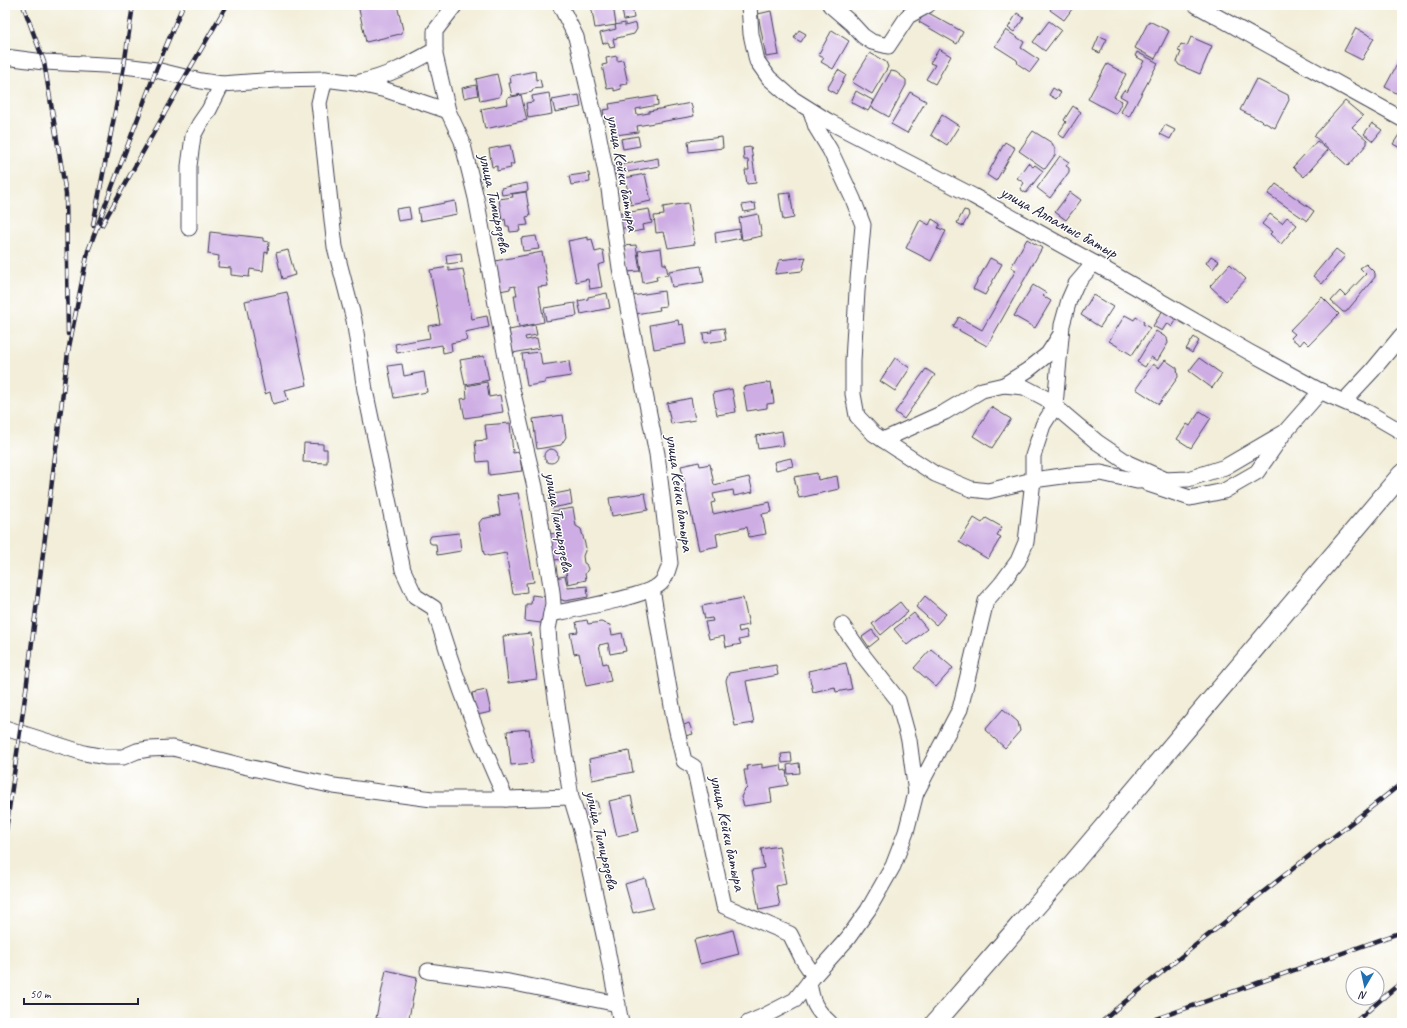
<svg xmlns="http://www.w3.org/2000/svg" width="1407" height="1028" font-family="Caveat,sans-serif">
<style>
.building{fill:#ceade4}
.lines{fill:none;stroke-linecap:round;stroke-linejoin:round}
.minor-casing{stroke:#414153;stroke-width:17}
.major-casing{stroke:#414153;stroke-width:21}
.minor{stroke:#fff;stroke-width:15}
.major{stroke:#fff;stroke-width:19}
.rail-casing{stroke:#22223b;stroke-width:4.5}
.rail{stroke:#fff;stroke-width:3;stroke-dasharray:9;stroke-linecap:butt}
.labels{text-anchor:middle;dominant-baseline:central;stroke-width:3;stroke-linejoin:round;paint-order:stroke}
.street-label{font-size:17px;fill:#22223b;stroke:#fff}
</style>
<rect width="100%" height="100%" fill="#fff"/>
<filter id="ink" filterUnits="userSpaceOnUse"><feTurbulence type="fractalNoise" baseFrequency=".025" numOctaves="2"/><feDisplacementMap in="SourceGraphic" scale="8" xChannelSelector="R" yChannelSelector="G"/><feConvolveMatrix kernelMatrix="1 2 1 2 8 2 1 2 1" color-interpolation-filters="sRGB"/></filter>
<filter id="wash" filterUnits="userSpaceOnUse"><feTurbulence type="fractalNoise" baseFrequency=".012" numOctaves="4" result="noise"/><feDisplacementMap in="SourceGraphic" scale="16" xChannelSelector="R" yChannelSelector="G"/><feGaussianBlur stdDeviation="0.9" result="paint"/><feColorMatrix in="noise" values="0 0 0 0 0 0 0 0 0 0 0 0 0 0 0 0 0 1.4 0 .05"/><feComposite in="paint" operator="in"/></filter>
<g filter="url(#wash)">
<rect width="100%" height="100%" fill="#f2eed9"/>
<g id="blocks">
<g class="building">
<path d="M358 5H397L403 30 400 34 366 42Z"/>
<path d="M591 5H613L616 25 595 28Z"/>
<path d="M621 5H632L634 18 624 20Z"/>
<path d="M1053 5H1075L1064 20 1050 10Z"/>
<path d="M771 11 779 55 766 57 758 14Z"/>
<path d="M925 11 963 32 957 44 919 22Z"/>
<path d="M1017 13 1024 18 1014 32 1008 28Z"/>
<path d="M1049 21 1061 30 1045 51 1033 42Z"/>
<path d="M1149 21 1169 31 1155 59 1135 48Z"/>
<path d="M625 23V26L636 23 637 29 634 34 613 39 615 47 610 48 608 42 603 44 600 33 616 29 615 25Z"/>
<path d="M1356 28 1374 38 1362 60 1344 51Z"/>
<path d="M799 30 806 34 801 42 794 38Z"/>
<path d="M832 30 849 41 833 69 821 62 824 58 818 55Z"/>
<path d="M1006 30 1024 42 1021 48 1039 60 1030 72 1018 64 1017 60 995 46Z"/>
<path d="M1099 36 1107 39 1100 53 1093 50Z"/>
<path d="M1191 37 1212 46 1200 74 1179 65 1177 62 1181 52 1178 51 1181 44 1187 46Z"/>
<path d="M939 49 951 56 935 84 926 79 935 65 930 63Z"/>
<path d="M1137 52 1158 63 1129 117 1121 112 1127 100 1120 96 1124 90 1127 92 1144 61 1135 56Z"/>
<path d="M870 53 886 62 888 67 872 94 852 82Z"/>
<path d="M1402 55V86L1398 94 1385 87Z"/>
<path d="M617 56V61L623 60 628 84 620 85 621 89 614 91V88L607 89 602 65 607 64 606 58Z"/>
<path d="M1107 64 1126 74 1114 97 1122 101 1116 114 1088 99Z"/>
<path d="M838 70 846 75 836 94 827 89Z"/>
<path d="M535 71 536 80 540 79 542 88 533 89 532 92 512 96 509 83H511L510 76Z"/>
<path d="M891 71 896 72 906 80V85L889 117 871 107Z"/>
<path d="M497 74 501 91 499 97 480 101 476 79Z"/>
<path d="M1256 79 1288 95 1289 100 1275 128 1240 110Z"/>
<path d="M476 85 478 95 464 98 462 88Z"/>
<path d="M1053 88 1061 93 1056 99 1049 95Z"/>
<path d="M856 91 874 101 868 111 851 102Z"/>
<path d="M910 92 926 101 907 133 891 124Z"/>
<path d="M549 93 552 114 528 118 526 103 533 102 532 96Z"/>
<path d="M521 95 527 120 485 129 481 109 508 104 507 98Z"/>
<path d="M579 95 581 107 555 112 552 100Z"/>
<path d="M657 96 658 105 636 109 637 115 649 113V111L691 103 694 116 637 126 638 132 616 135 613 118 605 120 603 110 610 109 609 104Z"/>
<path d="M1345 101 1363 116 1352 127 1367 140V144L1348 166 1314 136Z"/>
<path d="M1073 106 1081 112 1064 138 1058 134 1066 122 1064 120Z"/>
<path d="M942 115 959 126 947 145 931 135Z"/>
<path d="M1372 123 1382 130 1373 141 1364 134Z"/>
<path d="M1165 125 1175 130 1170 139 1160 134Z"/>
<path d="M1402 130V149L1393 144Z"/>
<path d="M1033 131 1052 143 1055 149V155L1045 169 1019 151Z"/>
<path d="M638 136 640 146 623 149 621 139Z"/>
<path d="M722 137 723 148 689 152 688 141Z"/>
<path d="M1317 141 1328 150 1304 177 1293 167Z"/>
<path d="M1005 142 1015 148 996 181 987 175Z"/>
<path d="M510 145 514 164H510L511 168 497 171V166L492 167 489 149Z"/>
<path d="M751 147 756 183 747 184 745 170H749L748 160H744L743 148Z"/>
<path d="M1060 156 1069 162 1066 166 1069 168V172L1050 198 1037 188Z"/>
<path d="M658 158 659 166 612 175 610 167Z"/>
<path d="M1028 163 1033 167 1035 165 1043 171 1026 193 1020 189 1024 183 1017 178Z"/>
<path d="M589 173 590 182 571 185 569 176Z"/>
<path d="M645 174 651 201 631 205 625 178Z"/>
<path d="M527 183 528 191 502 195 501 188Z"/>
<path d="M1276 184 1314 211 1307 221 1268 194Z"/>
<path d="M526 192 530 216 526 217 528 225 519 226 520 231 510 232 509 226H506L505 219 502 221 499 199 513 197 512 194Z"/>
<path d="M1070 192 1081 200 1066 220 1055 212Z"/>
<path d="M790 193 794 218 783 220 779 194Z"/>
<path d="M455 201 457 214 420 221 418 208Z"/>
<path d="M688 203 695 244 668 248 665 235H664L663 232 656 233 654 216 664 215 663 207Z"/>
<path d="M755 203 756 210 744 212 742 205Z"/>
<path d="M409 207 411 219 398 221 396 209Z"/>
<path d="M649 209 652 223 642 225 643 230 633 232 632 226 620 229 618 214Z"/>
<path d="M964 210 968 211 969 215 963 226 957 223Z"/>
<path d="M758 214 762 236 742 240 739 218Z"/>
<path d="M1270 214 1282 223 1287 217 1297 225 1281 244 1270 234 1272 232 1262 224Z"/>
<path d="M932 219 940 224 938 228 946 231 931 261 906 248 920 220 929 225Z"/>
<path d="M739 229 741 238 716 243 715 233Z"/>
<path d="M210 232 263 238V241L269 242 268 253 265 252 263 271 250 269 249 277 231 275V268L218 267 219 256 208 254Z"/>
<path d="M536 236 539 249 523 251 521 238Z"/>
<path d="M588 237V240L592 239 595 252 603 250 605 263 598 265 602 287 590 289 588 279 576 282 568 241Z"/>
<path d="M1027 239 1042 248 987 346 953 327 959 317 982 330 1016 270 1011 267Z"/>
<path d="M636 245 640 271 626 272 623 246Z"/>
<path d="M661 248 663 264H666L668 275 656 276 657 280 643 283 638 251Z"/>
<path d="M1336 249 1345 256 1322 284 1313 276Z"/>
<path d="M288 250 295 275 282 279 276 253Z"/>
<path d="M542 252 548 286 538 287 544 322 519 327 514 295H517L515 286 510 287V289L500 291 495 261Z"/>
<path d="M461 253 462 262 447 264 446 255Z"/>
<path d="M1211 256 1219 261 1213 269 1206 263Z"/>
<path d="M806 257 802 271 775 274 779 260Z"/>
<path d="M990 258 1002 264 985 295 973 289Z"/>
<path d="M1230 264 1246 279 1226 301 1210 286Z"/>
<path d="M1366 264 1375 273V277L1346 312H1343L1331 301 1340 291 1345 296 1366 274 1360 268Z"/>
<path d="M701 266 704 282 672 287 669 271Z"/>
<path d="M449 267V271L463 269 472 319 487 316 489 327 465 332 467 340 451 343 452 351 443 353 442 345 397 353 395 344 430 338 428 326 440 324 430 270Z"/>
<path d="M1033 285 1046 293 1043 296 1051 301 1035 328 1014 316Z"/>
<path d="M664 291 666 306 659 307 660 310 635 314 632 296Z"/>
<path d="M287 292 307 385 285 390 288 400 273 404 270 392 265 394 245 301Z"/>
<path d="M607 293 610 308 581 314 578 301 588 299V297Z"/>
<path d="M1093 295 1113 307 1100 327 1081 315Z"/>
<path d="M1322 297 1339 314 1309 345 1304 340 1300 345 1291 338 1295 334 1290 330Z"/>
<path d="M575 303 577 316 546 321 544 308Z"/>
<path d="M1163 310 1177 319 1172 327 1167 323 1162 331 1153 326Z"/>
<path d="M1125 315 1134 320 1136 317 1144 322 1143 324 1150 328 1132 355 1109 341Z"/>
<path d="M678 320 679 325 683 324 686 344 654 349 650 325Z"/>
<path d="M535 325 537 335 525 337 526 340 537 338 539 348 513 353 509 330Z"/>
<path d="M724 328 726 340 704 343 703 333 712 332 711 330Z"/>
<path d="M1156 331 1167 338 1168 343 1157 361 1151 357 1145 367 1137 362Z"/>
<path d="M1194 337 1199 341 1192 353 1186 349Z"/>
<path d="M540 352 542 365 569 361 571 376 545 380V383L527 386 522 354Z"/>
<path d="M484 356 489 380 465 385 460 360Z"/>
<path d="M895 358 910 368 895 391 880 381Z"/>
<path d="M1199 358 1222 374 1212 388 1189 371Z"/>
<path d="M1165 360 1177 368 1178 377 1159 404 1136 389 1153 364 1159 368Z"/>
<path d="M402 364 404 376 424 372 427 392 394 398 388 366Z"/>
<path d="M926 369 935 375 904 419 895 412Z"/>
<path d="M487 382 489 397 500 395 503 412 465 418 461 399 467 398 466 386Z"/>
<path d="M771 382 774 403 767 404V408L747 411 743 387Z"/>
<path d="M732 389 736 412 717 415 713 393Z"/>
<path d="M691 398 695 420 671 424 667 403Z"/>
<path d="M991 407 1011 419 992 448 973 436Z"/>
<path d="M1200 411 1211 418 1191 448 1177 439 1187 424 1190 426Z"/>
<path d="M563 415 566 437 561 445 537 449 533 419Z"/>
<path d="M510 423 513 453 519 452 522 471 489 475 488 461 477 462 475 441 487 440 485 425Z"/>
<path d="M782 431 784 445 758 449 756 436Z"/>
<path d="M304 443 323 444V449H327V463L303 462Z"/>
<circle cx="551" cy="456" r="7"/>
<path d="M791 458 793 466 776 470 774 462Z"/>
<path d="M699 462 700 466 710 464 714 485 749 477 753 492 734 496 733 490 713 494 715 502 711 503 713 514 770 502 772 512 762 514 766 534 749 537 747 527 716 534 718 546 699 550 681 466Z"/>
<path d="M817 473 818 480 837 476 839 489 799 498 794 477Z"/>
<path d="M570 491 572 504 552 508 549 495Z"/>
<path d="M518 493 534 582 526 583 527 592 513 594 506 553 489 556 484 554 479 523 482 519 500 515 497 496Z"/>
<path d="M645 493 648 510 612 516 609 498Z"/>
<path d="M573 508 576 526 581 529 586 548 583 556 584 563 586 564 588 569 585 574 586 580 568 584 564 559 554 560 549 534 557 533 553 511Z"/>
<path d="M974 518 982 523 986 518 1002 527 997 535 1001 537 988 559 959 542Z"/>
<path d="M459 533 461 551 437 555 436 544H432L430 543 429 540 431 536Z"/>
<path d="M565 576 568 588 587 586 588 597 565 601 559 599 555 578Z"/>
<path d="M532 595 547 597 545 618 541 623 525 621 526 604H531Z"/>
<path d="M925 596 946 614 936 625 916 607Z"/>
<path d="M743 598 749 625 738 627 739 632 746 630 748 638 739 640 741 644 726 647 724 636 709 639 705 622 713 621 712 618 705 619 702 606Z"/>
<path d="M900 602 908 612 881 635 872 624Z"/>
<path d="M914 613 927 629 907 645 894 629Z"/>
<path d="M587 620 588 624 601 622 610 625 612 635 622 633 626 651 610 654 608 643 599 645 603 664 607 663 611 681 586 686 579 653 574 654 570 633 578 632 576 622Z"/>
<path d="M872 630 879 639 869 647 862 637Z"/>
<path d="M531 633 537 679 508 683 503 636Z"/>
<path d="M931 649 953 668 936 687 914 668Z"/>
<path d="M846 663 852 689 836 692 835 687 813 692 808 671Z"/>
<path d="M776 665 778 675 746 681 754 723 735 726 726 681 729 673Z"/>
<path d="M486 690 491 712 477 715 472 693Z"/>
<path d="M1003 709 1018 722 1020 731 1005 748 985 730Z"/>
<path d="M689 723 693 734 685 736 682 726Z"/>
<path d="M529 729 533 763 511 765 507 731Z"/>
<path d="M629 751 633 772 592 780 589 759Z"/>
<path d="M791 753 792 762 782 763 781 754Z"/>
<path d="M799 763 800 773 788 774 787 765Z"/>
<path d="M762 764V768L781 765 782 771 786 770 788 785 770 788 772 802 744 806 741 797 744 791 747 788 744 770H748L747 766Z"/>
<path d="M631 796 639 831 617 836 609 801Z"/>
<path d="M597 801 600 813 589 816 586 804Z"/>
<path d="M779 846 786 884 776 886 780 906 759 910 752 870 764 868 761 849Z"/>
<path d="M645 878 653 908 633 913 625 884Z"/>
<path d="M733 930 739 954 700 964 694 940Z"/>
<path d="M386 970 417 977 408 1023H397L376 1018Z"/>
</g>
</g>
</g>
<g filter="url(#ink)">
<use href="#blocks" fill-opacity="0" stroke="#414153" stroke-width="1"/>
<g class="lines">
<defs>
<g id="minor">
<path d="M455 5 435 31V55L448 111 462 141 476 198 512 389 535 487 552 592 553 604 548 629 550 657 562 739 571 797 581 830 607 949 621 1023"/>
<path d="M749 5 751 34 757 61 769 78 793 99 828 121 973 196 1094 263 1249 352 1324 393 1369 413 1402 432"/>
<path d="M830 5 851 23 863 36 872 42 888 46 908 16 928 5"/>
<path d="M1196 5 1402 119"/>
<path d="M5 57 44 62 124 66 156 70 201 81 222 84 276 80 325 79 355 83 386 90 448 111"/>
<path d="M325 79 319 103 335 247 354 320 365 390 403 570 415 596 434 608C454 674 477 737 506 799"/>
<path d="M360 82C389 76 410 64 435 50"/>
<path d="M811 111 816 127 830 150 853 199 863 225 857 291 853 361V394L857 416 874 434 935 474 971 489 988 491 1033 480 1070 475 1101 473 1137 481 1188 479 1225 467 1285 432 1321 391"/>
<path d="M189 228V166L193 136 200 123 209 110 222 84"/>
<path d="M1004 385 1028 370 1048 354 1061 334"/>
<path d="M1344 401 1372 371 1402 335"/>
<path d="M883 440 945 412 982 390 1004 385 1024 387 1045 398 1097 442 1128 463 1164 479"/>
<path d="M1148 484 1190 498 1224 491 1257 472 1282 436"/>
<path d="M652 589 674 718 684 761 694 767 724 906 790 934 802 958 814 976"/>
<path d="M551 614C571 610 650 596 661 583 666 578 668 570 670 563L657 454 620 268 609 189 597 127 576 37 560 5"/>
<path d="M842 625 865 658 898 700 909 740 916 793"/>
<path d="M5 728 84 753 105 757H123L137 751 149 749 173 748 243 766 334 786 432 799H506L571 797"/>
<path d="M428 971 509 982 618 1004"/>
<path d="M809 982C812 1002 815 1009 830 1023"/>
<path d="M748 1023 762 1017 795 1000 814 976 848 938 868 910 893 866 906 832 916 793 960 709 986 601 1001 584 1018 561 1026 542 1033 480V456L1043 425 1055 406 1062 325 1069 300 1076 284 1094 263"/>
</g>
<path id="major" d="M935 1023 1058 881 1402 474"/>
</defs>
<use href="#minor" class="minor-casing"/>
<use href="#major" class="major-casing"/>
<use href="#minor" class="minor"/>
<use href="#major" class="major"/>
<defs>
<g id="rail">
<path d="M23 5 44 62 66 194 68 334"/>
<path d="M93 225 124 66 133 5"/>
<path d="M102 225 185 77 227 5"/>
<path d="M5 837 26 690 68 352 88 251 156 70 183 5"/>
<path d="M1101 1023 1116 1009 1197 944 1402 783"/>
<path d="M1144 1023 1402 932"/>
<path d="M1354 1023 1392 990 1402 982"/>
</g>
</defs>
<use href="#rail" class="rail-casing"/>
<use href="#rail" class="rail"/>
</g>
</g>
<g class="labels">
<g class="street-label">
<text transform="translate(623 173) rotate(80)">улица Кейки батыра</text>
<text transform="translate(495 203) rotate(78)">улица Тимирязева</text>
<text transform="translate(1059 222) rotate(29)">улица Алпамыс батыр</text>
<text transform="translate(680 493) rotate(82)">улица Кейки батыра</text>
<text transform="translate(559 522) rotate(80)">улица Тимирязева</text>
<text transform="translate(728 833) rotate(78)">улица Кейки батыра</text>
<text transform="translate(602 840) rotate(77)">улица Тимирязева</text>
</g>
</g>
<rect width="1407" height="1028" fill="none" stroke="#fff" stroke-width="20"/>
<g transform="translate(1365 986) rotate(189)"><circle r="19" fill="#ffffff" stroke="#a7a7b1"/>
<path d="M0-3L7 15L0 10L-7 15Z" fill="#1f6fb2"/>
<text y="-6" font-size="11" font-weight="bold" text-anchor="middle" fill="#22223b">N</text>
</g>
<path d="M24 998v6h114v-6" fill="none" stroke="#22223b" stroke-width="2"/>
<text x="30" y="998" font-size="12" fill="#22223b" stroke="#ffffff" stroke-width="3" paint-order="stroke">50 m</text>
</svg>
